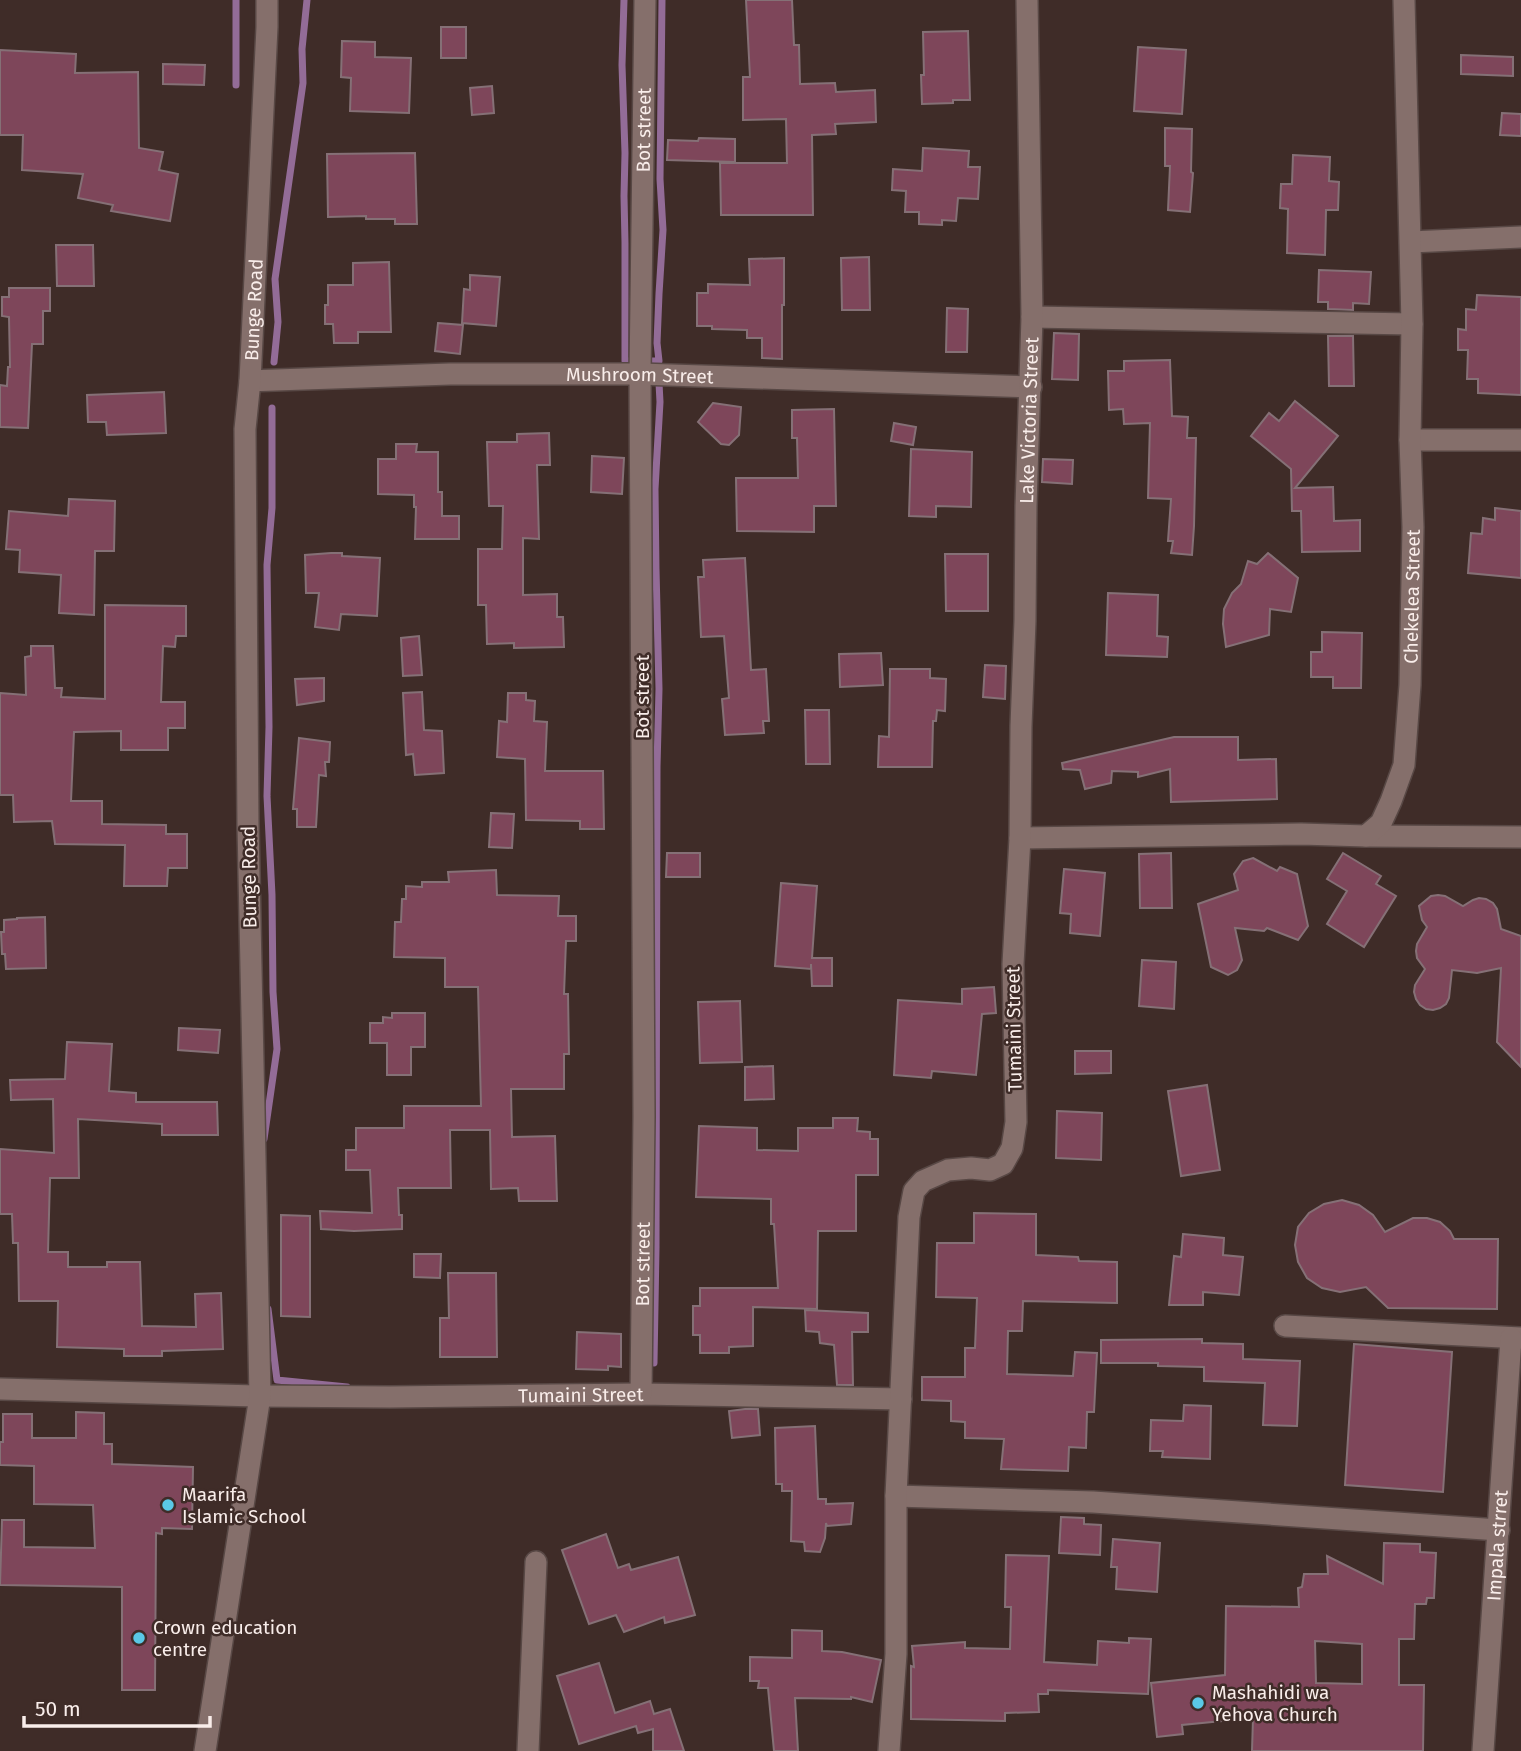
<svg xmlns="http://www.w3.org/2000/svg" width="1521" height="1751" font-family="'Fira Sans',sans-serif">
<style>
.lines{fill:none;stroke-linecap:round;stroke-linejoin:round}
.stream{stroke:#936c97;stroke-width:7}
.building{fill:#7e465a;stroke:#857076;stroke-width:2;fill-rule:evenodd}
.minor-casing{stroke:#584845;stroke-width:24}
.minor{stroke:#856f6b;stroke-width:21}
.poi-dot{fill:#5ac8e6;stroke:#3f2c28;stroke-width:2.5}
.labels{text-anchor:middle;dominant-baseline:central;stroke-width:5;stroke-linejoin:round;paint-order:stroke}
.street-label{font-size:19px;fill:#f9edea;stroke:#3f2c28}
.poi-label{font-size:19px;fill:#f9edea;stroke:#3f2c28;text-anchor:start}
</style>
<rect width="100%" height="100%" fill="#3f2c28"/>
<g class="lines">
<g class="stream">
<path d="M624 0 622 65 625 153 624 196 625 243V361H659L657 343 659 294 663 230 660 179 662 0"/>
<path d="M236 85V0"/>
<path d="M274 362 278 322 275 279 303 83 302 49 307 0"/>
<path d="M264 1139 277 1049 273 992 272 895 267 796 269 727 267 565 272 508V408"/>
<path d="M268 1309 277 1380 347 1387"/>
<path d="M654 1363 656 1248 657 767 659 689 656 569 655 489 660 402 659 383"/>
</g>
</g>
<g class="building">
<path d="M746 0H792L794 45H799L800 84 835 83 836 92 875 90 876 122 835 124 836 134 812 135 813 215H721L720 163H787L786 119 743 120V77H750Z"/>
<rect x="441" y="27" width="25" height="31"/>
<path d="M968 31 970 100H953V103L922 104 921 75H924L923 32Z"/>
<path d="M342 41 375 42V57L411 58 409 113 350 111 351 78 341 77Z"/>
<path d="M1138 47 1186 50 1182 114 1134 111Z"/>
<path d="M0 50 76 54 75 73 138 72 139 148 163 152 159 170 178 174 170 221 111 211 113 205 78 198 83 174 22 170 23 135H0Z"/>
<path d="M1461 55 1513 57V76L1461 74Z"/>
<path d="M163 64 205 65 204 85 163 84Z"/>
<path d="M492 86 494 113 472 115 470 88Z"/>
<path d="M1502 113 1521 114V136L1500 135Z"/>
<path d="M1165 128 1192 129 1191 172 1193 173 1190 212 1168 210 1170 166H1165Z"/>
<path d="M699 138 735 139V162L667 160 668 140 698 141Z"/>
<path d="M923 148 969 151 968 167H980L978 199 958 198 956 221 942 220V225L919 224V212H905L906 191 892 190 893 169 922 171Z"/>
<path d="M415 153 417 224H395V219H366V216L328 217 327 154Z"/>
<path d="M1293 155 1330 157 1329 181 1339 182 1338 210H1326L1325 255 1287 253 1288 209 1280 208 1281 184H1292Z"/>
<path d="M56 245H93L94 286H57Z"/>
<path d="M869 257 870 310H842L841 258Z"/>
<path d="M784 258V305H782V359L762 358V338H747V330L712 329V326H697V293H708V284L750 285 749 259Z"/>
<path d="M389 262 391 332H358V343H334L333 324H325V305H328V285H353V263Z"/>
<path d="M1319 270 1371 272 1369 304 1353 303V310L1328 309V302H1318Z"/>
<path d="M470 275 500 277 496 326 462 323 464 289 470 290Z"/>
<path d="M9 288H50V311H43V344H32L28 428 0 427V385L7 386 8 367H10L9 317 2 316V297H9Z"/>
<path d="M1477 295 1521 297V395L1478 393V379H1467L1468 350H1458V329L1466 330V309L1476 310Z"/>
<path d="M947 308 968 309 967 352H946Z"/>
<path d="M438 323 463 325 460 354 435 351Z"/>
<path d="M1054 333 1079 334 1078 380 1052 379Z"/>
<path d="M1328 336H1353L1354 386H1329Z"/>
<path d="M1170 360 1172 416 1188 417 1187 438H1196L1194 526 1192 555 1171 553 1173 541H1168L1171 499 1148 498 1150 423 1124 424 1123 409 1109 410 1108 371H1124V361Z"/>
<path d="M164 392 166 433 107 435 106 422H88L87 395Z"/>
<path d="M1295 401 1338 436 1295 488 1333 487 1334 521 1360 520V551L1302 552 1301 511H1292L1291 469 1251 436 1269 413 1279 421Z"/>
<path d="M713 403 741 407 739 435 729 445 721 444 698 422Z"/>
<path d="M834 409 836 506H814V532L737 531 736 478H798L797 438H792V410Z"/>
<path d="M894 423 916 427 913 445 891 441Z"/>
<path d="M549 433 550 465H537L539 539 523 538V595L557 594V617H563L564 647 514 648V643L487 644 486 605H478V549H502L503 506H489L487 442H517V434Z"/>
<path d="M396 444H417L416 452H438V492H442V516H459V539H415L416 507H414V495L378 494V459H396Z"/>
<path d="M911 449 972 452 971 507 936 506V517L909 516Z"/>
<path d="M592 456 624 458 622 494 591 492Z"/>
<path d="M1043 459 1073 460 1072 484 1042 482Z"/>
<path d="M69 499 115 501 114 551H95L94 615 59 613 61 575 19 572 20 550 6 549 9 511 68 516Z"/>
<path d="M1495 508 1521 511V578L1468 573 1471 533 1482 534 1483 518 1495 520Z"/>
<path d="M331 553H342V556L380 558 377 616 341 614 339 630 315 627 319 593H306L305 555Z"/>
<path d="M1268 553 1298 578 1291 612 1270 609 1269 635 1226 647 1223 624 1224 609 1232 593 1241 584 1248 561 1257 564Z"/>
<path d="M945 554H988V611H946Z"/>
<path d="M745 558 751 670 766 669 769 721H763L764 733 725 735 722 699 729 698 724 636 701 637 698 577H704L703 560Z"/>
<path d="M1108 593 1158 595 1157 636 1168 637 1167 657 1106 655Z"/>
<path d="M105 605 186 606V636H176L175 647 163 646 161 702H185V728H168V750H121V731L74 732 71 801H102V824L166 825V834H187V868H168L167 886H124L125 845 55 844 52 821 14 822 13 795H0V693L26 695 25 657 31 656V646H53L55 688H62L61 697 105 699Z"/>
<path d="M1322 632 1362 633 1361 688H1333V677H1311V652H1322Z"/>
<path d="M419 636 422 675 403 676 401 638Z"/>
<path d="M881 653 883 685 840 687 839 654Z"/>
<path d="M985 665 1006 666 1005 699 983 697Z"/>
<path d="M890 669H930V678L946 679 945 711 937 710 936 721H933L932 767H878L879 736 889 737Z"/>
<path d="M324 678V701L297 705 295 679Z"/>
<path d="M422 692 424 730 442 731 444 773 415 775 413 754 406 755 403 693Z"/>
<path d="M508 693H526V700L535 701 534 721 547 722 545 771H603L604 829H580V821L526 820 525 759 497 757 499 721 507 722Z"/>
<path d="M805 710H829L830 764H806Z"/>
<path d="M1174 737H1238V760L1276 759 1277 799 1171 802 1170 769 1138 777V772L1112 771 1111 783 1085 789 1080 770 1063 769 1062 763Z"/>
<path d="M299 738 330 742 329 762H325L326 776 319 775 316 827H297V809H293Z"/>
<path d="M491 813 514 814 512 848 489 847Z"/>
<path d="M667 853H700V877H666Z"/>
<path d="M1171 853 1172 908H1140L1139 854Z"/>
<path d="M1343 853 1381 876 1376 884 1396 896 1364 947 1327 924 1347 891 1327 879Z"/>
<path d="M1253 858 1277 871 1280 867 1297 874 1308 926 1298 940 1267 928 1264 931 1235 928 1242 960 1237 970 1228 975 1211 967 1198 904 1238 890 1234 874 1243 861Z"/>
<path d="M1064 869 1105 873 1100 936 1070 933 1071 914 1060 913Z"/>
<path d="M496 870 497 895 559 896 558 916H576V941H566L564 994H568L569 1054H564V1089H511L512 1137 555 1136 557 1201H519L518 1188 491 1189 490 1130H450L451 1188H398L399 1215H402V1229L354 1231 321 1229 320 1211 372 1213 370 1170H346V1150H356V1128H404V1106H481L478 987H445V958L394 957 395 922H401L402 899H406V886L422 887V882H449L448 872Z"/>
<path d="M781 883 817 886 812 958H832V986H812L811 964V969L775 966Z"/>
<path d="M1438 895 1445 896 1463 906 1473 900 1479 898 1486 899 1493 903 1497 909 1501 929 1521 936V1067L1497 1042 1501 968 1477 973 1452 970 1449 998 1446 1004 1440 1008 1433 1010 1426 1009 1420 1005 1416 999 1414 992 1415 985 1425 969 1417 958 1416 951 1417 944 1427 927 1422 920 1419 906 1431 896Z"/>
<path d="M45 917 46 968 6 969 5 954H2L1 932H4V920L17 919V918Z"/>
<path d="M1142 960 1176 962 1174 1009 1139 1006Z"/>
<path d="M994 987 996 1013 982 1014 976 1075 932 1071 931 1078 894 1075 898 1000 962 1004V989Z"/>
<path d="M740 1001 742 1062 700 1063 698 1002Z"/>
<path d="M392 1013H425V1047H411V1075H387V1043H370V1023H383V1017L392 1018Z"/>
<path d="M179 1028 220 1030 218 1053 178 1050Z"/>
<path d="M67 1042 112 1044 109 1091 136 1093V1102H217L218 1135H162V1124L78 1119 79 1178H50L48 1252H68V1267H107V1262H140L142 1326 196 1327 195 1294 221 1293 223 1349 162 1351V1356H124V1349L57 1347 58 1301H19L18 1243H13L12 1214H0V1149L54 1153 53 1099 11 1100 10 1080 65 1079Z"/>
<path d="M1075 1051H1111V1073L1075 1074Z"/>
<path d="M773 1066 774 1099 745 1100V1067Z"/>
<path d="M1207 1085 1220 1170 1181 1176 1168 1091Z"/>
<path d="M1057 1111 1102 1113 1101 1160 1056 1158Z"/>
<path d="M833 1118H858L857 1131 870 1132V1139H878V1175H856V1231H818L817 1309 753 1307V1346L729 1347V1353H700V1335H693V1306H700V1288H778L774 1224H771V1199L696 1197 699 1126 757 1128V1150L798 1151V1128H833Z"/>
<path d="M1342 1200 1359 1205 1373 1215 1385 1232 1413 1218H1427L1440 1222 1450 1231 1454 1239H1498L1497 1309 1388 1308 1366 1287 1340 1292 1322 1288 1307 1278 1298 1262 1295 1245 1298 1227 1309 1213 1324 1204Z"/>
<path d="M974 1213 1036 1214V1255L1078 1257 1079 1261 1117 1262V1303L1023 1301 1022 1331H1008L1007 1374 1073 1376 1075 1352 1097 1353 1094 1412H1087L1086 1448 1069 1447 1068 1471 1001 1469 1004 1439 965 1438V1422L951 1421V1401L922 1400V1377H965V1348H975L977 1298 936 1297 937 1243H974Z"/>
<path d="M281 1215 310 1216V1317L281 1316Z"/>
<path d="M1183 1234 1224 1238 1223 1255 1243 1257 1239 1295 1203 1292V1305H1169L1174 1256 1181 1257Z"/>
<path d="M414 1254H441L440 1278 414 1277Z"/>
<path d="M448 1273H496L497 1357H440V1318H449Z"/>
<path d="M805 1310 868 1313V1332H852L853 1385H837L834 1345 820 1343 819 1332 806 1331Z"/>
<path d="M577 1332 621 1334V1367L608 1366V1370L576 1369Z"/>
<path d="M1202 1339V1343L1243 1344V1359L1300 1361 1297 1426 1263 1425 1265 1383 1204 1381V1367L1158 1366V1363H1101V1340Z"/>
<path d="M1354 1344 1452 1352 1443 1492 1345 1485Z"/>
<path d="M1184 1405 1211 1406 1210 1459 1162 1457 1163 1451H1150L1151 1420 1183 1421Z"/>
<path d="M745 1409H758L760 1435 732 1438 729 1411Z"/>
<path d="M76 1412 104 1413V1444H112V1464L193 1467 192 1529 162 1528V1534L156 1533 155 1690H122V1587L0 1585 2 1520H24V1547L95 1548 93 1505 34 1504V1466L0 1465V1442H3V1414H32V1438H76Z"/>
<path d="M815 1426 818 1499H826V1504L853 1503 851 1524 827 1526 826 1523 825 1538 820 1552 805 1551 804 1542 791 1541 792 1491H782V1484H776L775 1428Z"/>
<path d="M1061 1517 1084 1518V1524L1101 1525 1100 1555 1059 1553Z"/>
<path d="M606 1534 618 1568 629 1564 631 1570 678 1557 695 1615 665 1623 664 1617 624 1632 616 1615 589 1624 562 1550Z"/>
<path d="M1113 1539 1160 1543 1157 1592 1116 1589 1117 1567H1111Z"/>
<path d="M1384 1543 1420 1544V1552L1436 1553 1434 1598H1427L1426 1604H1415L1414 1639H1399V1685H1424L1423 1751H1252L1253 1718 1182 1725 1183 1734 1157 1737 1151 1683 1225 1675 1226 1606 1299 1607 1298 1588 1302 1587 1304 1574H1328L1327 1556 1383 1584ZM1315 1641 1362 1644V1684L1316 1683Z"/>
<path d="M1006 1555 1049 1556 1044 1662 1097 1665 1098 1641 1129 1643V1638L1151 1639 1148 1694 1048 1690V1694H1038L1039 1712 1005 1713V1721L911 1719V1666L914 1667 912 1646 965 1642V1648L1010 1649 1011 1607H1005Z"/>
<path d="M792 1630 822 1631V1651L842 1652 881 1660 872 1702 851 1697V1699L795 1698 798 1751H774L768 1688H758L759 1681H750V1657L792 1658Z"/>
<path d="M599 1663 615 1713 650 1701 654 1714 670 1709 684 1751H653V1729L638 1733 636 1726 579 1744 557 1676Z"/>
</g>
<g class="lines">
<defs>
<g id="minor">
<path d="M1411 242 1521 237"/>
<path d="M1032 317 1412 324"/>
<path id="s1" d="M250 381 450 374H640L1031 387"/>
<path d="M1410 440H1521"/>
<path d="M1366 836 1521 837"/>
<path id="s2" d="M1020 838 1301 834 1366 836 1381 823 1391 801 1404 765 1410 685 1413 527 1410 440 1412 324 1404 0"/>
<path d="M1285 1326 1521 1338"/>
<path id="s3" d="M0 1389 260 1396 390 1397 641 1394 901 1399"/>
<path id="s4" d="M641 1394 644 1116 640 374 645 0"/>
<path d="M896 1496 1093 1502 1499 1530"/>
<path id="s5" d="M205 1751 260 1396 248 825 245 429 250 381 267 27V0"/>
<path d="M528 1751 536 1562"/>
<path id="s6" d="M889 1751 896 1654V1496L909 1217 914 1191 923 1181 948 1170 971 1168 990 1170 1003 1164 1012 1148 1016 1122 1013 964 1020 838 1021 726 1025 621 1026 506 1032 317 1027 0"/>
<path id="s7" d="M1483 1751 1511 1338"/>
</g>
</defs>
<use href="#minor" class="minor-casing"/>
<use href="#minor" class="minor"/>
</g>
<g class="poi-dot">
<circle cx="168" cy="1505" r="7"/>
<circle cx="139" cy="1638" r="7"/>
<circle cx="1198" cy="1703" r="7"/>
</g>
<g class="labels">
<g class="street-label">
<text stroke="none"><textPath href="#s4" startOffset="1264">Bot street</textPath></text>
<text stroke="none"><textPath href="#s5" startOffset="1446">Bunge Road</textPath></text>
<text stroke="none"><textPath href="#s1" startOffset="390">Mushroom Street</textPath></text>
<text stroke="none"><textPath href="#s6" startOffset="1405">Lake Victoria Street</textPath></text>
<text stroke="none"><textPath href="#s2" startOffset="597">Chekelea Street</textPath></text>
<text transform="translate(642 697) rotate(-90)">Bot street</text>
<text transform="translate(249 877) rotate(-91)">Bunge Road</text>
<text transform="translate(1014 1029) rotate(-91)">Tumaini Street</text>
<text stroke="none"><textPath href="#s4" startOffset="130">Bot street</textPath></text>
<text stroke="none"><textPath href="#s3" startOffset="581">Tumaini Street</textPath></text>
<text stroke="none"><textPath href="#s7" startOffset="206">Impala strret</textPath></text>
</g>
<g class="poi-label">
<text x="182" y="1494">Maarifa<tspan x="182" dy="22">Islamic School</tspan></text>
<text x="153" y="1627">Crown education<tspan x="153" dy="22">centre</tspan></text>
<text x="1212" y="1692">Mashahidi wa<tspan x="1212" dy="22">Yehova Church</tspan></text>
</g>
</g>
<path d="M24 1716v10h186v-10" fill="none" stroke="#f9edea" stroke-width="3.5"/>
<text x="35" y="1716" font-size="21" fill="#f9edea" stroke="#3f2c28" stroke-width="5" paint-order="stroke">50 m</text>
</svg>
